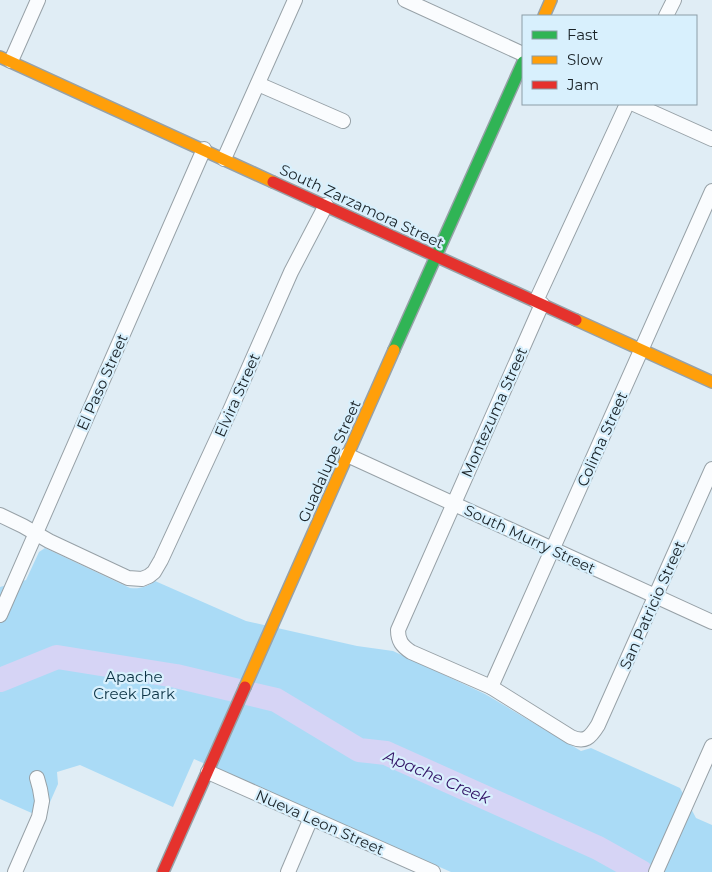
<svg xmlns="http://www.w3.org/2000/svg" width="712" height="872" font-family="Montserrat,sans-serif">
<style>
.green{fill:#aadbf6}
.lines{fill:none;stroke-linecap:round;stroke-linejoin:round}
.river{stroke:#d6d4f5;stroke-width:24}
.street-casing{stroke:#97a1a7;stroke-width:16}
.fast-casing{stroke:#97a1a7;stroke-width:14}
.slow-casing{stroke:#97a1a7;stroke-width:14}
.jam-casing{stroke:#97a1a7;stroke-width:14}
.street{stroke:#fafcfe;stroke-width:14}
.fast{stroke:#30b455;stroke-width:11}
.slow{stroke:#ff9f0a;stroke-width:11}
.jam{stroke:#e5322d;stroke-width:11}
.labels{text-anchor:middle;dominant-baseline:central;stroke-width:4.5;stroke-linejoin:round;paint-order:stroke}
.street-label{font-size:15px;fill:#192227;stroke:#d8f0fd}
.park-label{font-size:15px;fill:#0c3345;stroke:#d8f0fd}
.water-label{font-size:16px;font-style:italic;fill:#341567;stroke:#d8f0fd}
</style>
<rect width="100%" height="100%" fill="#e0edf5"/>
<path class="green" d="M45 548 130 588C140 589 147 587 155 581L246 621 357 646 393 651 485 694 581 751 591 748 680 788 696 818 712 825V872H451L194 759 173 807 80 765 57 772 58 784 43 818 0 799V587L26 580 39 552Z"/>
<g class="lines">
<path class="river" d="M0 680 57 657 176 676 276 700 359 750 386 753 598 848 641 872"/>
<defs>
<g id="street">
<path d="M405 0 523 54"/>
<path d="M666 16 674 0"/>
<path d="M11 61 38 0"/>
<path d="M258 84 343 121"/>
<path d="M634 104 712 139"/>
<path d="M224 159 295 0"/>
<path d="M536 301 627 104"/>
<path d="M542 304 398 630C398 641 402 646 411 652L491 687 571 737C585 743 590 738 598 725L712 469"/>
<path d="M347 455 712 622"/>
<path d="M0 515 23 526 49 541 128 578 142 579 149 576 154 572 161 560 228 415 291 272 326 205"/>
<path d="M0 615 204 149"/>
<path d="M491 687 712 191"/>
<path d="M208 772 433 872"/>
<path d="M15 872 39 817 42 801 40 789 37 778"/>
<path d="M288 872 311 818"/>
<path d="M656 872 712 746"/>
</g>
<path id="fast" d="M394 350 523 62"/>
<g id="slow">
<path d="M544 16 551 0"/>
<path d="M0 57 273 182"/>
<path d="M576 320 712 382"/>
<path d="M245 687 394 350"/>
</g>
<g id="jam">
<path d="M273 182 576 320"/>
<path d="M163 872 245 687"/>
</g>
</defs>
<use href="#street" class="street-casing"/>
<use href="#fast" class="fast-casing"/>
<use href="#slow" class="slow-casing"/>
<use href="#jam" class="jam-casing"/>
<use href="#street" class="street"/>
<use href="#fast" class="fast"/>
<use href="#slow" class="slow"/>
<use href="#jam" class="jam"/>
</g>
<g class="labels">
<g class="street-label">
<text transform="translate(362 206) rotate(25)">South Zarzamora Street</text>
<text transform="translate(102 382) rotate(-66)">El Paso Street</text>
<text transform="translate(237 395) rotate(-66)">Elvira Street</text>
<text transform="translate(494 412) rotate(-66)">Montezuma Street</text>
<text transform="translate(602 439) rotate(-66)">Colima Street</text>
<text transform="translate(329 461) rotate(-66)">Guadalupe Street</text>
<text transform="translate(530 539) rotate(25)">South Murry Street</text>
<text transform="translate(652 605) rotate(-66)">San Patricio Street</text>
<text transform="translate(320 822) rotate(24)">Nueva Leon Street</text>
</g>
<g class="park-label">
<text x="134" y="676">Apache<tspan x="134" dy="17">Creek Park</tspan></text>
</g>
<g class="water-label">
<text transform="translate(437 777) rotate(23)">Apache Creek</text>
</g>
</g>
<rect x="522" y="15" width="175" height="90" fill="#d8f0fd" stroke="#8c9ea7"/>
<rect x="532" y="31" width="25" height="8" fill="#30b455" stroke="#8c9ea7"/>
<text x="567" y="40" font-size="15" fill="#192227">Fast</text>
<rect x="532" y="56" width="25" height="8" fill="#ff9f0a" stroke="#8c9ea7"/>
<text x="567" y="65" font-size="15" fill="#192227">Slow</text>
<rect x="532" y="81" width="25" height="8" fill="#e5322d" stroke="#8c9ea7"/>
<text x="567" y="90" font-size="15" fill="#192227">Jam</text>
</svg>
